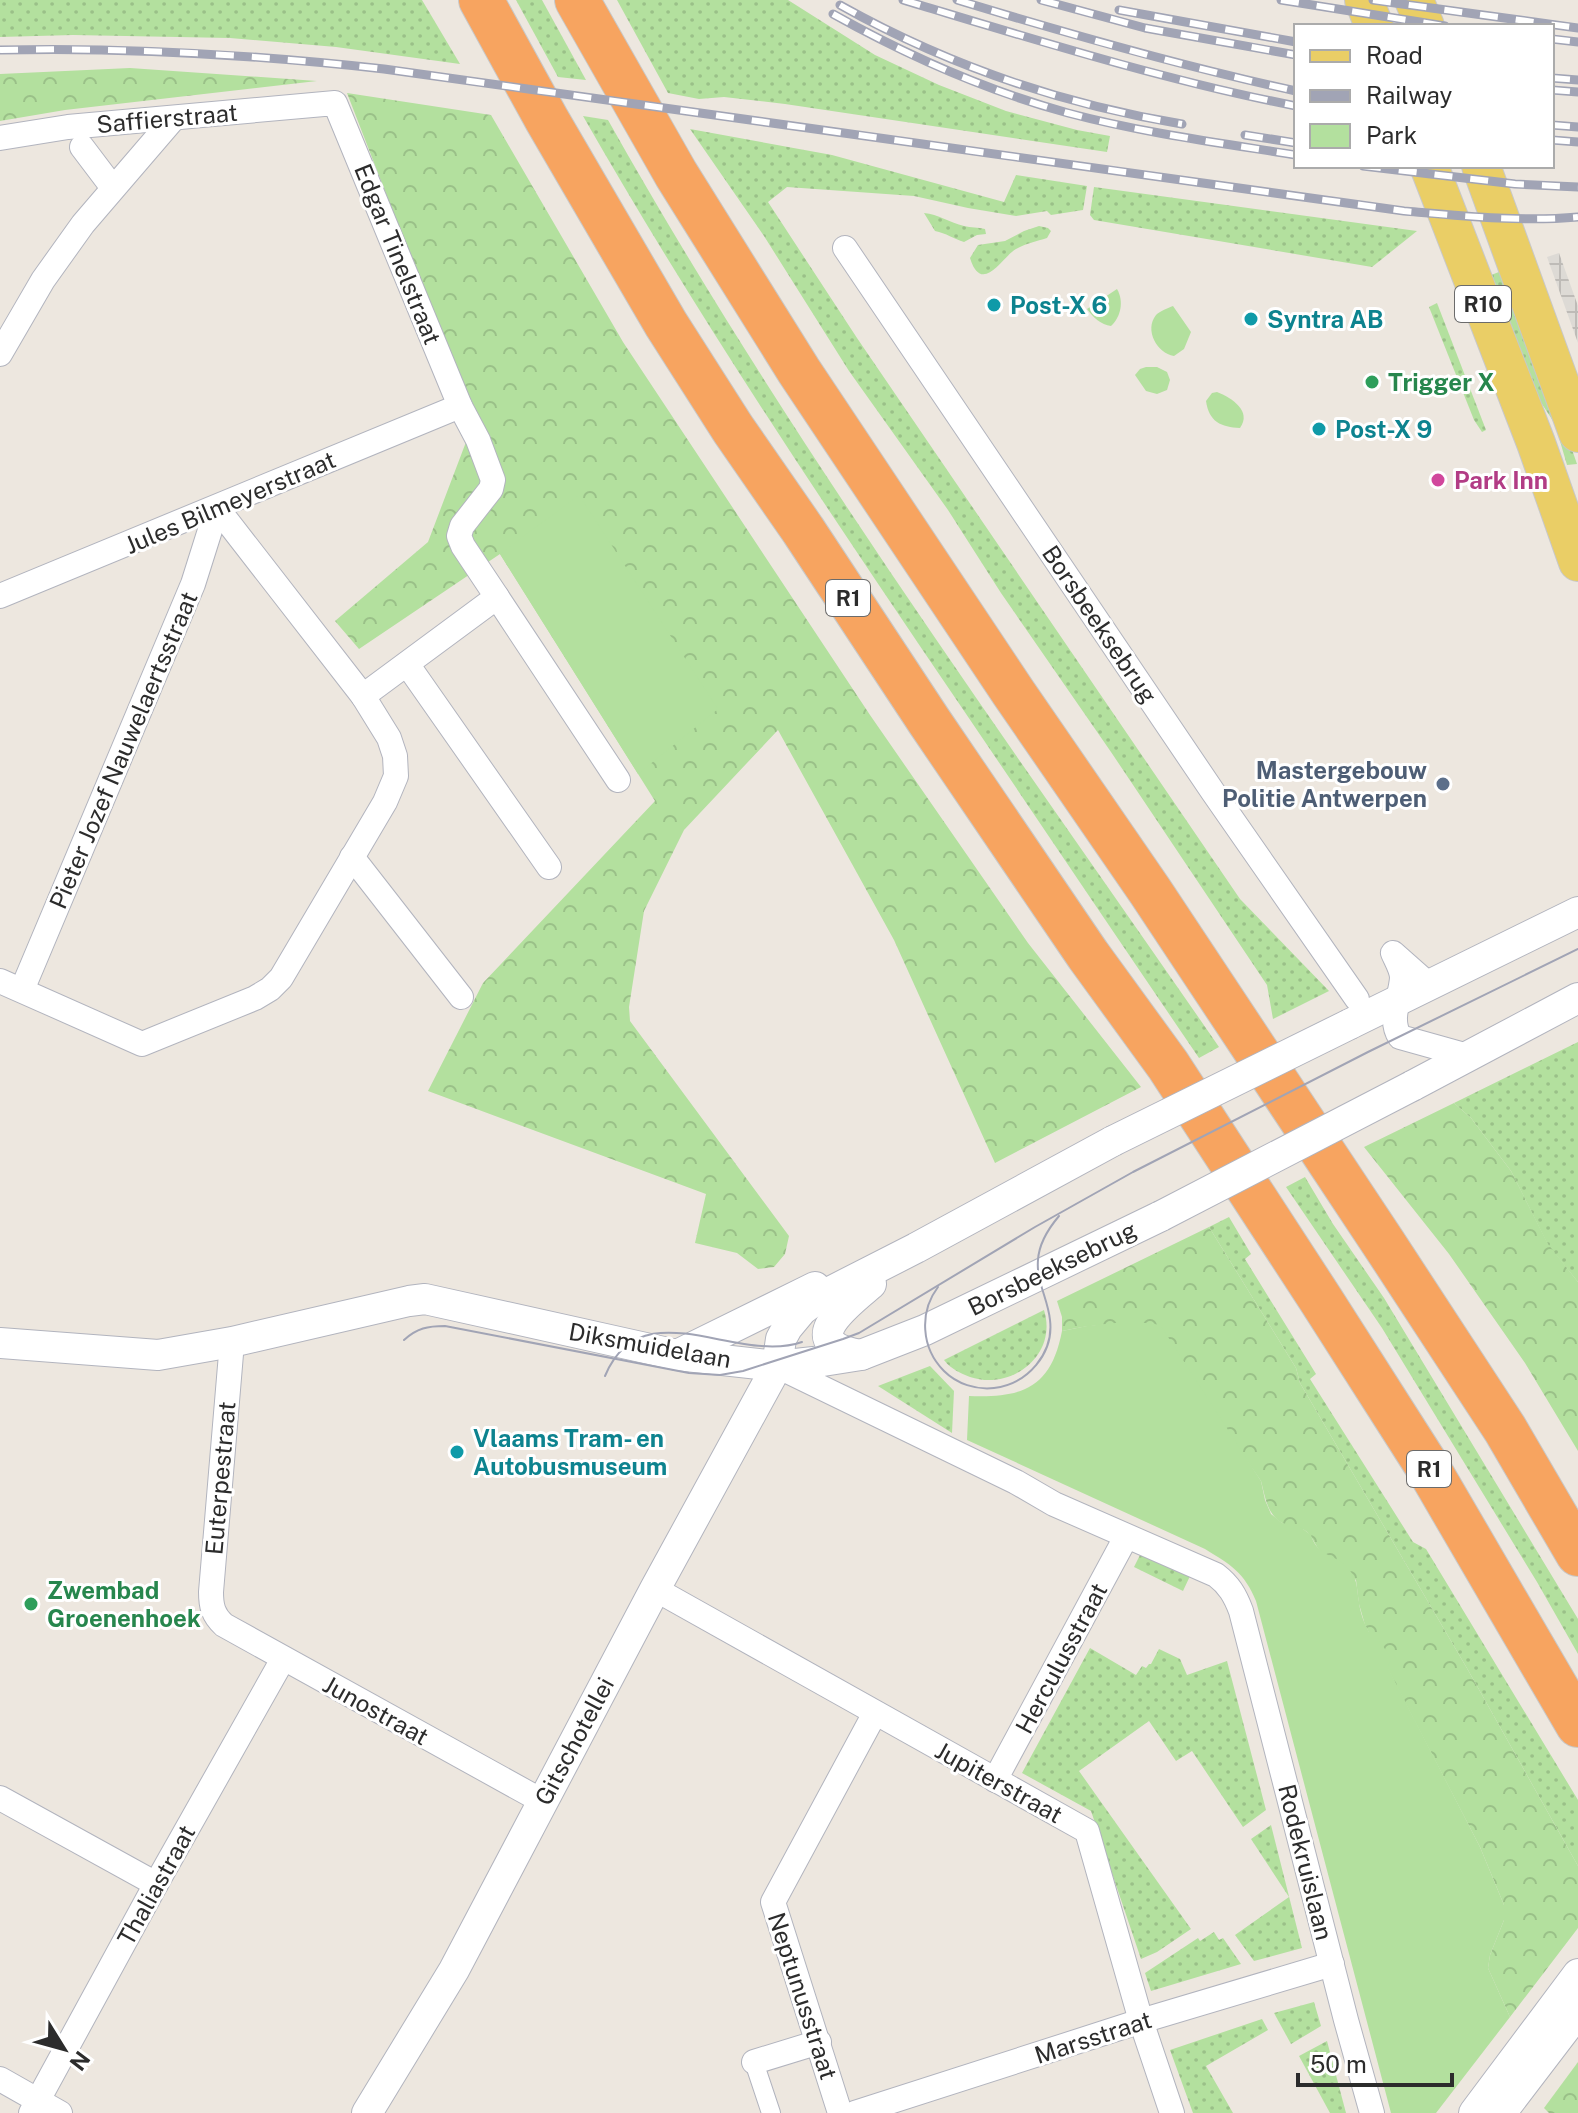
<svg xmlns="http://www.w3.org/2000/svg" width="1578" height="2113" font-family="'Public Sans',sans-serif">
<style>
.grass{fill:url(#grass-dots)}
.forest{fill:url(#forest-crowns)}
.park{fill:#b3e09e}
.plaza{fill:url(#plaza-grid)}
.lines{fill:none;stroke-linecap:round;stroke-linejoin:round}
.pedestrian-casing{stroke:#b2b4be;stroke-width:20}
.minor-casing{stroke:#b2b4be;stroke-width:26}
.tertiary-casing{stroke:#b2b4be;stroke-width:32}
.primary-casing{stroke:#c8c8c8;stroke-width:40}
.motorway-casing{stroke:#c8c8c8;stroke-width:46}
.pedestrian{stroke:#fff;stroke-width:18}
.minor{stroke:#fff;stroke-width:24}
.tertiary{stroke:#fff;stroke-width:30}
.primary{stroke:#eace66;stroke-width:38}
.motorway{stroke:#f7a460;stroke-width:44}
.tram{stroke:#a1a4b5;stroke-width:2}
.rail-casing{stroke:#a1a4b5;stroke-width:9}
.rail{stroke:#fff;stroke-width:6;stroke-dasharray:18;stroke-linecap:butt}
.tertiary-bridge-casing{stroke:#b2b4be;stroke-width:32;stroke-linecap:butt}
.tertiary-bridge{stroke:#fff;stroke-width:30}
.culture-dot{fill:#0f9aa8;stroke:#fff;stroke-width:3}
.leisure-dot{fill:#2e9e5b;stroke:#fff;stroke-width:3}
.hotel-dot{fill:#d1479c;stroke:#fff;stroke-width:3}
.service-dot{fill:#5c6f8a;stroke:#fff;stroke-width:3}
.labels{text-anchor:middle;dominant-baseline:central;stroke-width:6;stroke-linejoin:round;paint-order:stroke}
.shield{fill:#fff;stroke:#6b6b6b;stroke-width:2}
.shield-label{font-size:22px;font-weight:bold;fill:#2c2c2c}
.street-label{font-size:24px;fill:#2c2c2c;stroke:#fff}
.culture-label{font-size:24px;font-weight:bold;fill:#0d838f;stroke:#fff;text-anchor:start}
.leisure-label{font-size:24px;font-weight:bold;fill:#27864d;stroke:#fff;text-anchor:start}
.hotel-label{font-size:24px;font-weight:bold;fill:#b23c85;stroke:#fff;text-anchor:start}
.service-label{font-size:24px;font-weight:bold;fill:#4e5e75;stroke:#fff;text-anchor:end}
</style>
<defs>
<pattern id="grass-dots" width="8" height="8" patternUnits="userSpaceOnUse" patternTransform="scale(2)"><rect width="8" height="8" fill="#b3e09e"/><path d="M2 2h.1M6 6h.1" fill="none" stroke="#9ac088" stroke-width="1.8" stroke-linecap="round"/></pattern>
<pattern id="forest-crowns" width="20" height="18" patternUnits="userSpaceOnUse" patternTransform="scale(2)"><rect width="20" height="18" fill="#b3e09e"/><path d="M2 6a3 3 0 1 1 6 0M12 15a3 3 0 1 1 6 0" fill="none" stroke="#9ac088"/></pattern>
<pattern id="plaza-grid" width="8" height="8" patternUnits="userSpaceOnUse" patternTransform="scale(2)"><rect width="8" height="8" fill="#dddad5"/><path d="M0 4h8M4 0v8" fill="none" stroke="#bebbb7"/></pattern>
</defs>
<rect width="100%" height="100%" fill="#ede7df"/>
<g class="grass">
<path d="M0 0H422L460 64 336 47 230 38 73 35 0 37Z"/>
<path d="M516 0H542L586 80 558 77Z"/>
<path d="M617 0H788L875 55 939 85 1006 111 1077 130 1110 136 1107 152 785 104 724 97 699 99 668 93Z"/>
<path d="M583 116 608 120C789 442 1009 743 1219 1047L1199 1058C1107 923 1016 787 924 652 805 476 688 300 583 116Z"/>
<path d="M690 129 832 155 1004 202 1016 175 1087 186 1083 210 1051 215 1047 211 1016 216 968 208 914 196 787 187 768 202 857 338 1240 899 1329 991 1273 1019 1267 985 1111 752 1001 593 948 510 849 371 764 236Z"/>
<path d="M1094 187 1417 231 1372 267 1094 220 1090 215Z"/>
<path d="M924 213C938 214 950 223 964 226 971 228 978 227 985 229L986 234 977 235 964 242C954 239 946 233 935 231Z"/>
<path d="M1039 226 1048 228 1051 231 1047 238C1037 241 1025 244 1016 249 1002 257 982 296 970 258L978 245 1005 241 1024 231Z"/>
<path d="M1504 270 1551 389 1577 464 1567 465 1555 424 1538 398 1486 277Z"/>
<path d="M1437 303 1486 430 1482 432 1474 420 1429 307Z"/>
<path d="M1578 1042V1282L1548 1245 1511 1171 1471 1118 1454 1103Z"/>
<path d="M1305 1177 1333 1224 1384 1298 1578 1619V1654L1537 1582 1382 1328 1286 1187Z"/>
<path d="M1229 1217 1251 1254 1245 1259 1316 1374 1310 1379 1413 1542 1426 1549 1578 1800V1866L1468 1670 1300 1383 1296 1368 1209 1227Z"/>
<path d="M1044 1310C1058 1355 1012 1391 970 1377 960 1373 951 1369 944 1360Z"/>
<path d="M930 1366 954 1391 952 1433 878 1386Z"/>
<path d="M1141 1553 1190 1576 1183 1591 1134 1567Z"/>
<path d="M1090 1648 1136 1675 1142 1666 1146 1668 1149 1664H1151L1159 1649 1180 1659 1187 1675 1227 1661 1266 1810 1243 1827 1192 1751 1176 1761 1149 1721 1079 1771 1191 1929 1157 1952 1141 1959 1091 1811 1022 1773Z"/>
<path d="M1271 1825 1302 1948 1254 1961 1235 1935 1289 1897 1251 1839Z"/>
<path d="M1214 1932 1219 1940 1223 1938 1241 1964 1151 1991 1145 1973 1198 1938 1200 1941Z"/>
<path d="M1314 2002 1321 2026 1291 2044 1274 2013Z"/>
<path d="M1262 2019 1268 2030 1206 2066 1233 2113H1193L1170 2050Z"/>
<path d="M1327 2041 1346 2113H1330L1299 2056Z"/>
</g>
<g class="forest">
<path d="M130 68 317 81 65 110 0 121V74Z"/>
<path d="M347 93 491 115 623 342 870 715 1028 943 1141 1087 995 1163 894 940 778 730 684 830 644 911 629 1007 630 1021 789 1236 785 1254 774 1267 758 1269 737 1253 695 1243 706 1194 428 1091 483 983 655 801 500 554 359 649 335 621 428 542 474 421Z"/>
<path d="M1454 1103 1471 1118 1511 1171 1548 1244 1578 1282V1451L1525 1363 1449 1254 1364 1147Z"/>
<path d="M1209 1227 1296 1368 1300 1383 1468 1670 1578 1866V1928L1510 2017 1488 1968 1490 1955 1504 1920V1905L1480 1847 1365 1625 1359 1604 1356 1580C1344 1571 1332 1562 1321 1552 1315 1546 1313 1537 1307 1532 1300 1526 1292 1527 1284 1524 1267 1516 1265 1496 1261 1481L1152 1323C1121 1323 1092 1324 1062 1331V1317L1057 1301Z"/>
<path d="M1578 2062V2113H1549L1544 2108Z"/>
</g>
<g class="park">
<path d="M1117 289C1124 301 1121 317 1111 326 1101 325 1093 317 1087 309Z"/>
<path d="M1173 306 1191 332 1184 349 1174 356C1157 353 1144 330 1156 315 1160 311 1168 308 1173 306Z"/>
<path d="M1146 367H1157L1167 372 1170 380 1167 390 1157 394 1146 391 1135 375 1140 369Z"/>
<path d="M1217 392C1232 398 1252 411 1240 428 1221 427 1209 422 1206 401L1212 393Z"/>
<path d="M579 495 718 709 638 774 500 554Z"/>
<path d="M1115 1323H1152L1161 1326 1261 1481 1265 1500 1271 1514 1282 1523 1299 1526 1311 1535C1318 1559 1339 1553 1351 1572 1358 1581 1357 1592 1359 1602 1360 1612 1364 1623 1369 1632L1375 1634 1391 1658 1388 1668 1480 1847 1504 1905V1920L1490 1955 1488 1968 1510 2017 1436 2113H1391L1256 1601C1244 1572 1231 1565 1205 1549L967 1440 969 1396C1023 1398 1051 1388 1062 1331L1087 1326Z"/>
</g>
<path class="plaza" d="M1559 253 1578 306V343L1547 257Z"/>
<g class="lines">
<defs>
<path id="pedestrian" d="M754 2062 771 2113"/>
<g id="minor">
<path d="M0 138 68 127 335 103 460 406 478 440 493 480 491 489 462 526 459 536 463 546 497 597 363 696"/>
<path d="M82 147 113 188"/>
<path d="M845 248 1213 792 1357 999"/>
<path d="M0 354 43 280 83 224 174 118"/>
<path d="M0 596 460 406"/>
<path d="M497 597 618 780"/>
<path d="M407 664 549 867"/>
<path d="M352 857 461 997"/>
<path d="M0 981 142 1044 255 998 270 989 281 978 385 802 396 776 395 756 389 738 363 696 217 508"/>
<path d="M1428 984 1393 953C1396 960 1402 970 1402 978 1401 997 1388 1019 1400 1037L1468 1056"/>
<path d="M22 990 193 584 217 508"/>
<path d="M232 1342 211 1592C211 1606 213 1615 224 1625L542 1801"/>
<path d="M777 1366 1016 1482 1054 1504 1216 1575C1229 1585 1235 1595 1241 1611L1346 2020 1372 2113"/>
<path d="M655 1589 1087 1831 1141 2021 1172 2113"/>
<path d="M995 1780 1126 1537"/>
<path d="M0 1798 156 1884"/>
<path d="M754 2062 819 2042"/>
<path d="M0 2079 60 2113"/>
<path d="M31 2113 156 1884 283 1659"/>
<path d="M840 2113 773 1902 875 1713"/>
<path d="M855 2113 1141 2021 1332 1964"/>
</g>
<g id="tertiary">
<path d="M1350 1024 1578 912"/>
<path d="M1412 1086 1578 998"/>
<path d="M0 1343 158 1355 232 1342 409 1301 425 1299 677 1355 777 1366 823 1361 861 1355 925 1330 1161 1216"/>
<path d="M677 1355 815 1287"/>
<path d="M861 1355C794 1344 845 1306 871 1284"/>
<path d="M367 2113 454 1970 655 1589 777 1366 781 1339 787 1328 802 1310 818 1298 916 1248 1113 1141"/>
<path d="M1474 2113 1578 1974"/>
<path d="M1501 2113 1578 2012"/>
</g>
<g id="primary">
<path d="M1364 0 1374 26"/>
<path d="M1414 0 1425 26"/>
<path d="M1429 166 1536 443 1578 562"/>
<path d="M1481 166 1578 433"/>
</g>
<g id="motorway">
<path d="M481 0 547 120 666 324 733 429 803 530 929 721 1088 955 1168 1065 1321 1300 1427 1466 1578 1725"/>
<path d="M577 0 676 174 799 371 1013 692 1150 891 1384 1244 1505 1429 1578 1554"/>
</g>
</defs>
<use href="#pedestrian" class="pedestrian-casing"/>
<use href="#minor" class="minor-casing"/>
<use href="#tertiary" class="tertiary-casing"/>
<use href="#primary" class="primary-casing"/>
<use href="#motorway" class="motorway-casing"/>
<use href="#pedestrian" class="pedestrian"/>
<use href="#minor" class="minor"/>
<use href="#tertiary" class="tertiary"/>
<use href="#primary" class="primary"/>
<use href="#motorway" class="motorway"/>
<g class="tram">
<path d="M938 1287C919 1312 921 1348 944 1371 957 1384 976 1390 994 1388 1028 1384 1054 1353 1050 1320 1048 1299 1036 1281 1038 1260 1039 1243 1048 1229 1059 1216"/>
<path d="M404 1340C417 1328 428 1326 445 1326L689 1373 720 1375 743 1371 843 1339 859 1333 1035 1227 1133 1172 1368 1052 1578 949"/>
<path d="M605 1376C642 1288 736 1365 802 1342"/>
</g>
<defs>
<g id="rail">
<path d="M903 0C1033 39 1163 80 1296 106"/>
<path d="M957 0C1069 34 1181 66 1296 91"/>
<path d="M1041 0 1145 28 1296 55"/>
<path d="M1281 0 1445 26"/>
<path d="M1373 0 1578 28"/>
<path d="M840 5C947 65 1061 104 1182 124"/>
<path d="M1119 10 1296 42"/>
<path d="M833 14C908 56 985 90 1068 113 1143 133 1220 143 1296 155"/>
<path d="M1552 39 1578 42"/>
<path d="M0 50C129 47 256 55 384 69L1404 211C1462 216 1520 222 1578 217"/>
<path d="M1552 78 1578 80"/>
<path d="M1552 90 1578 92"/>
<path d="M1552 125 1578 127"/>
<path d="M1245 135 1296 143"/>
<path d="M1552 140 1578 142"/>
<path d="M1363 166 1515 184 1578 187"/>
</g>
</defs>
<use href="#rail" class="rail-casing"/>
<use href="#rail" class="rail"/>
<defs>
<g id="tertiary-bridge">
<path d="M1113 1141 1350 1024"/>
<path d="M1161 1216 1412 1086"/>
</g>
</defs>
<use href="#tertiary-bridge" class="tertiary-bridge-casing"/>
<use href="#tertiary-bridge" class="tertiary-bridge"/>
</g>
<g class="culture-dot">
<circle cx="994" cy="305" r="8"/>
<circle cx="1251" cy="319" r="8"/>
<circle cx="1319" cy="429" r="8"/>
<circle cx="457" cy="1452" r="8"/>
</g>
<g class="leisure-dot">
<circle cx="1372" cy="382" r="8"/>
<circle cx="31" cy="1604" r="8"/>
</g>
<circle class="hotel-dot" cx="1438" cy="480" r="8"/>
<circle class="service-dot" cx="1443" cy="784" r="8"/>
<g class="labels">
<g class="shield">
<rect x="1455" y="286" width="56" height="36" rx="6"/>
<rect x="826" y="580" width="44" height="36" rx="6"/>
<rect x="1407" y="1451" width="44" height="36" rx="6"/>
</g>
<g class="shield-label">
<text x="1483" y="304">R10</text>
<text x="848" y="598">R1</text>
<text x="1429" y="1469">R1</text>
</g>
<g class="street-label">
<text transform="translate(167 118) rotate(-5)">Saffierstraat</text>
<text transform="translate(398 254) rotate(68)">Edgar Tinelstraat</text>
<text transform="translate(230 502) rotate(-23)">Jules Bilmeyerstraat</text>
<text transform="translate(1100 624) rotate(56)">Borsbeeksebrug</text>
<text transform="translate(123 750) rotate(-67)">Pieter Jozef Nauwelaertsstraat</text>
<text transform="translate(1052 1268) rotate(-26)">Borsbeeksebrug</text>
<text transform="translate(650 1345) rotate(10)">Diksmuidelaan</text>
<text transform="translate(220 1478) rotate(-85)">Euterpestraat</text>
<text transform="translate(1061 1658) rotate(-62)">Herculusstraat</text>
<text transform="translate(376 1710) rotate(29)">Junostraat</text>
<text transform="translate(574 1741) rotate(-62)">Gitschotellei</text>
<text transform="translate(999 1782) rotate(29)">Jupiterstraat</text>
<text transform="translate(1306 1862) rotate(76)">Rodekruislaan</text>
<text transform="translate(156 1885) rotate(-61)">Thaliastraat</text>
<text transform="translate(803 1996) rotate(72)">Neptunusstraat</text>
<text transform="translate(1093 2037) rotate(-18)">Marsstraat</text>
</g>
<g class="culture-label">
<text x="1010" y="305">Post-X 6</text>
<text x="1267" y="319">Syntra AB</text>
<text x="1335" y="429">Post-X 9</text>
<text x="473" y="1438">Vlaams Tram- en<tspan x="473" dy="28">Autobusmuseum</tspan></text>
</g>
<g class="leisure-label">
<text x="1388" y="382">Trigger X</text>
<text x="47" y="1590">Zwembad<tspan x="47" dy="28">Groenenhoek</tspan></text>
</g>
<g class="hotel-label">
<text x="1454" y="480">Park Inn</text>
</g>
<g class="service-label">
<text x="1427" y="770">Mastergebouw<tspan x="1427" dy="28">Politie Antwerpen</tspan></text>
</g>
</g>
<rect x="1294" y="24" width="260" height="144" fill="#ffffff" stroke="#ababab" stroke-width="2"/>
<rect x="1310" y="50" width="40" height="12" fill="#eace66" stroke="#ababab" stroke-width="2"/>
<text x="1366" y="64" font-size="24" fill="#2c2c2c">Road</text>
<rect x="1310" y="90" width="40" height="12" fill="#a1a4b5" stroke="#ababab" stroke-width="2"/>
<text x="1366" y="104" font-size="24" fill="#2c2c2c">Railway</text>
<rect x="1310" y="124" width="40" height="24" fill="#b3e09e" stroke="#ababab" stroke-width="2"/>
<text x="1366" y="144" font-size="24" fill="#2c2c2c">Park</text>
<g transform="translate(64 2049) rotate(127)" stroke="#ffffff" stroke-width="6" paint-order="stroke">
<path d="M0-6L14 30L0 20L-14 30Z" fill="#2c2c2c"/>
<text y="-12" font-size="22" font-weight="bold" text-anchor="middle" fill="#2c2c2c">N</text>
</g>
<path d="M1298 2073v12h154v-12" fill="none" stroke="#2c2c2c" stroke-width="4"/>
<text x="1310" y="2073" font-size="24" fill="#2c2c2c" stroke="#ffffff" stroke-width="6" paint-order="stroke">50 m</text>
</svg>
